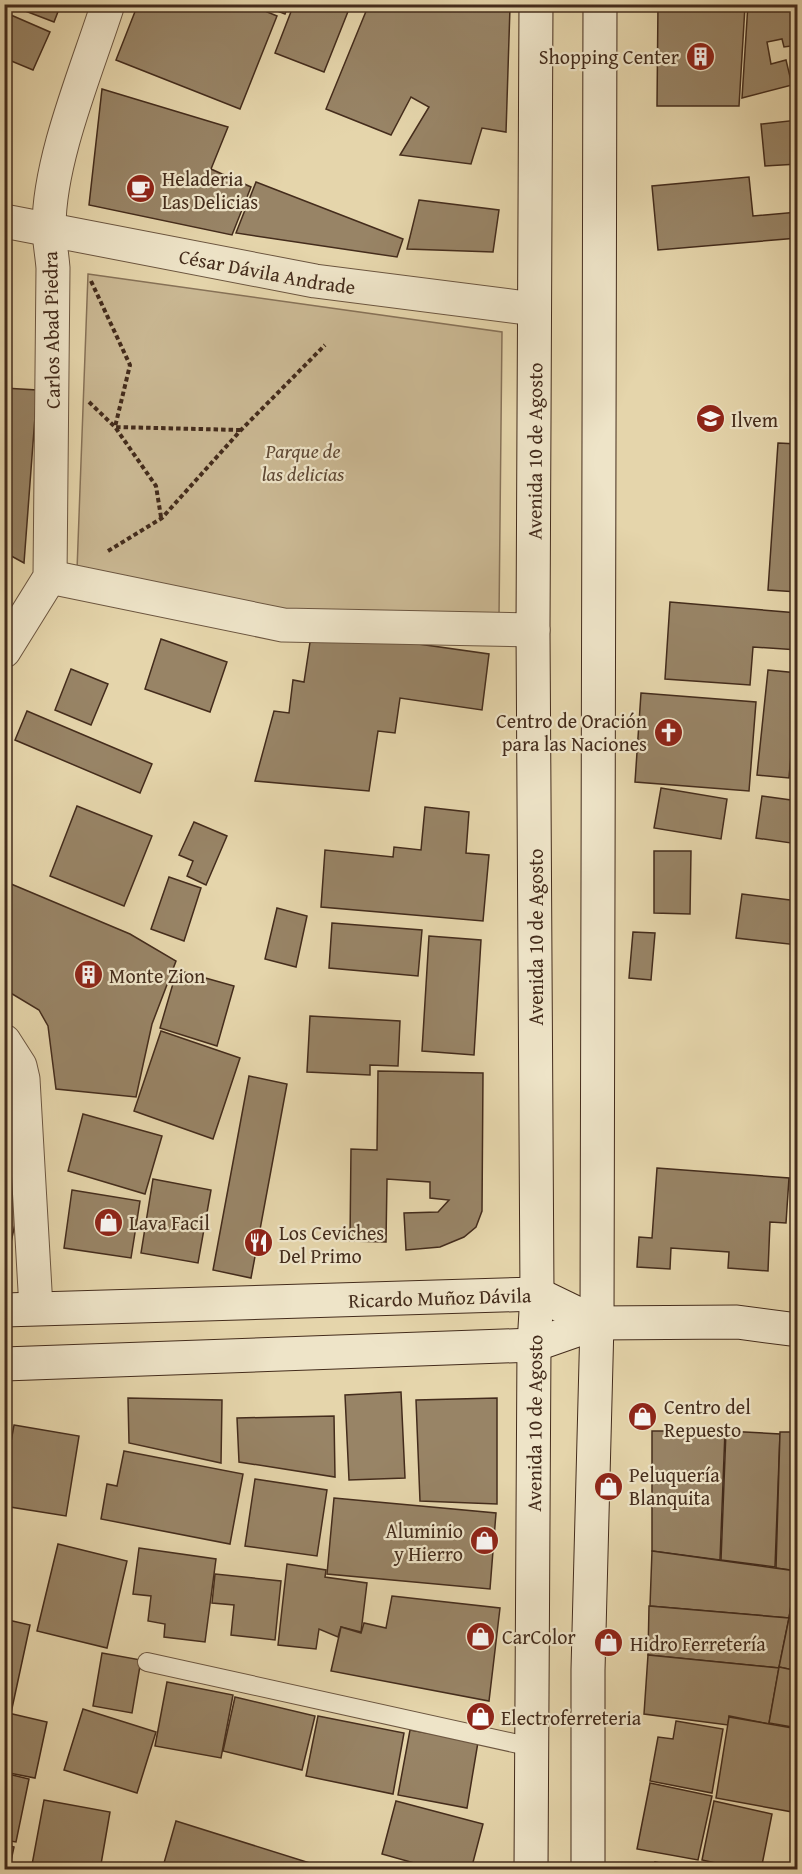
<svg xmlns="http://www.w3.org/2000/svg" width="802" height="1874" font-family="'Gentium Book Plus',serif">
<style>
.green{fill:#cab893;stroke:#877258;stroke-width:1.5}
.building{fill:#988466;stroke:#442c1c;stroke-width:1.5}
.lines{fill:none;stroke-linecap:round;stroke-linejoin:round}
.service-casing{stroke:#6c5640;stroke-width:20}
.minor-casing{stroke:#6c5640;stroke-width:35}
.secondary-casing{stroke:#442c1c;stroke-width:35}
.path{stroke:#442c1c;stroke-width:4;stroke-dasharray:4.5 3;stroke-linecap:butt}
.service{stroke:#eee4c8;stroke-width:18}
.minor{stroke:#eee4c8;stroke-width:33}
.secondary{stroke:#eee4c8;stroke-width:33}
.labels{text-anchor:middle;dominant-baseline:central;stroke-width:4.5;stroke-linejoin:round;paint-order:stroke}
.poi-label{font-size:20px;fill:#442c1c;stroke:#eee4c8;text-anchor:start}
.street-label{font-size:20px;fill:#442c1c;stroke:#eee4c8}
.park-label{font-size:20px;font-style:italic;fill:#5f4834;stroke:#eee4c8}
</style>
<rect width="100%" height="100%" fill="#e5d5ab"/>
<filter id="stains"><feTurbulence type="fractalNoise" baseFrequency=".00333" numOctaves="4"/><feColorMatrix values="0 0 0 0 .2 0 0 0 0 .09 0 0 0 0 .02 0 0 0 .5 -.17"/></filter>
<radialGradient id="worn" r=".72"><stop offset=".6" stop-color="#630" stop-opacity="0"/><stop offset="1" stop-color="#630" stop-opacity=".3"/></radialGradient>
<path class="green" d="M88 274 502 332 499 617 286 616 77 570Z"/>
<g class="building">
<path d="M7 4H61L54 22Z"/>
<path d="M138 4H222L239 11 242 4H248L277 16 240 109 116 60Z"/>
<path d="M260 4H289L285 14Z"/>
<path d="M294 4H351L324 72 275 53Z"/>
<path d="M369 4H495L510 7 506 132 482 128 471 164 400 155 429 107 411 97 391 135 326 109Z"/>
<path d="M658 4 745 6 739 106H657Z"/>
<path d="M748 4H798V45L784 47 782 39 767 42 771 64 786 60 792 85 742 98Z"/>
<path d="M4 12 50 32 33 70 4 58Z"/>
<path d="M102 89 228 127 211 169 251 187 232 235 89 205Z"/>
<path d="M798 120V164L765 166 761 124Z"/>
<path d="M749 177 753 216 798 212V238L658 250 652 186Z"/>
<path d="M256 182 403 239 397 257 236 233Z"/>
<path d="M419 200 499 210 493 252 407 249Z"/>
<rect x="4" y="330" width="2" height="38"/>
<path d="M4 388 37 390 24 563 4 552Z"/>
<path d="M778 443 798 444V592L768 590Z"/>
<path d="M670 602 798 613V650L753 647 750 685 665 679Z"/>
<path d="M312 629 489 654 482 710 400 698 395 733 378 731 369 791 255 781 274 711 289 713 293 680 304 682Z"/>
<path d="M161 639 227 662 210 712 145 689Z"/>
<path d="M71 669 108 684 91 725 55 710Z"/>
<path d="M768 670 798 673 789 778 757 775Z"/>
<path d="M641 693 756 702 749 791 635 782Z"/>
<path d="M27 711 152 764 140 793 15 740Z"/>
<path d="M661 788 727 799 721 839 654 828Z"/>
<path d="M762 796 798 801V844L756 838Z"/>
<path d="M77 806 152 836 124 906 50 876Z"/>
<path d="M425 807 469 812 466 853 489 855 483 921 321 907 325 850 393 857 394 847 421 850Z"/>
<path d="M194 822 227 836 206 885 187 876 193 861 179 855Z"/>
<path d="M654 851H691L690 914 654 913Z"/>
<path d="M169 877 201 888 184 941 151 929Z"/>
<path d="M4 881 130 934 176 961 152 1024 136 1097 56 1089 48 1026 39 1010 4 989Z"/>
<path d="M742 894 798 901V945L736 938Z"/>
<path d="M277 908 307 916 296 967 265 959Z"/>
<path d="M332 923 422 930 418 976 329 968Z"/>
<path d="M633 932 655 933 651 980 629 978Z"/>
<path d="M429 936 481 940 474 1055 422 1051Z"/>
<path d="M177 970 234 986 217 1046 160 1028Z"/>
<path d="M310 1016 400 1021 398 1066 370 1065V1075L307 1072Z"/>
<path d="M161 1031 240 1058 213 1139 134 1111Z"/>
<path d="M378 1071 483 1073 482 1211 476 1227 464 1237 440 1247 406 1250 404 1213 438 1212 449 1200 430 1198V1182L387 1179 386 1242 350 1241 351 1149 377 1150Z"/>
<path d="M249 1076 287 1084 251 1278 213 1270Z"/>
<path d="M83 1114 162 1136 145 1194 68 1171Z"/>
<path d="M657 1168 789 1178 786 1223 770 1222 768 1271 728 1268 729 1252 671 1248 670 1269 637 1267 639 1237 652 1238Z"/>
<path d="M4 1170 26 1174 4 1274Z"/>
<path d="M153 1179 211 1190 198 1263 141 1253Z"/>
<path d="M72 1190 140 1201 131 1258 64 1248Z"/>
<path d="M401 1392 405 1478 349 1480 345 1395Z"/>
<path d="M128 1398 222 1400 221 1463 129 1443Z"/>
<path d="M497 1398V1504L420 1501 416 1400Z"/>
<path d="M334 1416 335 1477 239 1462 237 1418Z"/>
<path d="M14 1425 79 1436 66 1516 4 1506V1481Z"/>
<path d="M652 1431H725L720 1560 652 1551Z"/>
<path d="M726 1431 780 1434 775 1567 721 1560Z"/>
<path d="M780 1432H798V1571L776 1568Z"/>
<path d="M124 1451 243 1474 230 1544 101 1519 107 1484 117 1486Z"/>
<path d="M255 1479 327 1490 317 1556 245 1546Z"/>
<path d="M334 1498 496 1513 490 1589 327 1574Z"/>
<path d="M58 1544 127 1561 107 1648 37 1631Z"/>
<path d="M139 1548 216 1559 205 1642 164 1637 165 1624 148 1621 151 1596 133 1594Z"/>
<path d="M652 1551 796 1571 789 1618 650 1606Z"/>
<path d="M287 1564 326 1570 325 1577 367 1583 361 1632 341 1627 338 1637 319 1629 316 1649 278 1645Z"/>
<path d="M797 1572H798V1620L789 1618Z"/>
<path d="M215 1574 281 1581 275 1640 231 1635 234 1605 212 1603Z"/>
<path d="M392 1596 500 1608 489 1701 331 1671 341 1627 361 1633 364 1623 386 1628Z"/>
<path d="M649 1606 789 1618 779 1668 648 1655Z"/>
<path d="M789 1618 798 1620V1671L779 1667Z"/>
<path d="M4 1619 30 1625 11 1713 4 1711Z"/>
<path d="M102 1653 141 1660 132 1713 93 1706Z"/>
<path d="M648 1655 779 1668 769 1724 729 1716 728 1725 644 1714Z"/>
<path d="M779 1667 798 1671V1728L769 1723Z"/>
<path d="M167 1682 233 1695 221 1758 155 1746Z"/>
<path d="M235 1697 315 1716 302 1770 223 1751Z"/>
<path d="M83 1709 156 1732 137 1793 64 1770Z"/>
<path d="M4 1712 47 1722 35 1778 4 1772Z"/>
<path d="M318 1716 404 1733 393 1794 306 1776Z"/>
<path d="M729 1717 798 1729V1813L716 1798Z"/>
<path d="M676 1721 723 1729 712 1793 650 1781 658 1737 673 1739Z"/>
<path d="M410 1730 478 1742 467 1808 398 1795Z"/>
<path d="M4 1773 29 1779 16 1842 4 1840Z"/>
<path d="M650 1783 712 1796 698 1860 637 1849Z"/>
<path d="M44 1800 110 1812 100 1870H31Z"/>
<path d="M396 1801 483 1824 471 1870H439L382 1854Z"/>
<path d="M714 1801 772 1814 761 1870H747L702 1860Z"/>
<path d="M176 1821 332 1870H162Z"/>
<path d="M4 1844 14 1847 9 1870H4Z"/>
<path d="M655 1862 695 1870H654Z"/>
</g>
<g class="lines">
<defs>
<path id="service" d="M147 1662 532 1747"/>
<g id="minor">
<path id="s1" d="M4 221 315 281 534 309"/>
<path d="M50 577 283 625 533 630"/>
<path d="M4 651 50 577 53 268C52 254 49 240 49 227 49 159 87 70 108 4"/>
<path d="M4 1041 20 1066 23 1079 36 1308"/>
</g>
<g id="secondary">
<path id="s2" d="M4 1310 537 1294 597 1323"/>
<path d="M4 1364 534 1345 597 1323 737 1322 798 1330"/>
<path id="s3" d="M531 1870 534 1345 537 1294 533 630 536 4"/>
<path d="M588 1870V1670L597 1323 600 4"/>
</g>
</defs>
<use href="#service" class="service-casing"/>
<use href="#minor" class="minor-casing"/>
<use href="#secondary" class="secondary-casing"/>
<g class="path">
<path d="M91 281 130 365 115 427 241 430"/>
<path d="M89 402 115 427 156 486 161 517"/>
<path d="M108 551 162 518 241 430 325 345"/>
</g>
<use href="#service" class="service"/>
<use href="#minor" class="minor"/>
<use href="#secondary" class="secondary"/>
</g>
<defs>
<symbol id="building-disc" viewBox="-11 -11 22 22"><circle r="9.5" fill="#8f2418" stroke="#eee4c8"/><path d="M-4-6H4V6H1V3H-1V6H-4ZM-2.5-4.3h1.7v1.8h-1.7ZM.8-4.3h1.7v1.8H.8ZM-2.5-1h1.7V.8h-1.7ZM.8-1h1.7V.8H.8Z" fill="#fff"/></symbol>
<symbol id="cafe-disc" viewBox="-11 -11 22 22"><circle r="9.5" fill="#8f2418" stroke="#eee4c8"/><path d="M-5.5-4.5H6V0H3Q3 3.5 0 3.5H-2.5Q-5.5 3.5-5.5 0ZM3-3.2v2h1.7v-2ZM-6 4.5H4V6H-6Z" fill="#fff"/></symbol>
<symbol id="school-disc" viewBox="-11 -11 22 22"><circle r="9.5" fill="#8f2418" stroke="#eee4c8"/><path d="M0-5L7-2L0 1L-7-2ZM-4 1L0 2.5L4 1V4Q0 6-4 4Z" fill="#fff"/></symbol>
<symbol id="church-disc" viewBox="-11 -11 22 22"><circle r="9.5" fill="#8f2418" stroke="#eee4c8"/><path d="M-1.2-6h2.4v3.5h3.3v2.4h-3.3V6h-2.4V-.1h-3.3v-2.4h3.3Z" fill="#fff"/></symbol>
<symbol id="shop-disc" viewBox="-11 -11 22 22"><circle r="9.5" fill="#8f2418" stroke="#eee4c8"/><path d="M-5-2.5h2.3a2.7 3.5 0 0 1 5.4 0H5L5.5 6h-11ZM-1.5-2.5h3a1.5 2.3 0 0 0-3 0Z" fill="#fff"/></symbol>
<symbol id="restaurant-disc" viewBox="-11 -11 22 22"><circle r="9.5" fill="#8f2418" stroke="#eee4c8"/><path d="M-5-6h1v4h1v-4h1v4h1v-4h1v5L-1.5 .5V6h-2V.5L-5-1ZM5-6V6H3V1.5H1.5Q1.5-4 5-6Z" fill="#fff"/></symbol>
</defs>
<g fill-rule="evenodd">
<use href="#building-disc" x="684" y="40" width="33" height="33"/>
<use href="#cafe-disc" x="124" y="172" width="33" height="33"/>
<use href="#school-disc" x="694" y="402" width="33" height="33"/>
<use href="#church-disc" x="652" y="716" width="33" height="33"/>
<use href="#building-disc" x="72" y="958" width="33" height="33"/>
<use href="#shop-disc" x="92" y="1206" width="33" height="33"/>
<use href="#restaurant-disc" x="242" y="1226" width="33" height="33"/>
<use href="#shop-disc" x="626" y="1400" width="33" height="33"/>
<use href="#shop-disc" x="592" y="1470" width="33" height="33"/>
<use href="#shop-disc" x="468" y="1524" width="33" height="33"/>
<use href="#shop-disc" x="464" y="1620" width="33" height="33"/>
<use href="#shop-disc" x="592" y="1626" width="33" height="33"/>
<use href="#shop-disc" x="464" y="1700" width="33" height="33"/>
</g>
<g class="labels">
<g class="poi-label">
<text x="679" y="56" text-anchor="end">Shopping Center</text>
<text x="162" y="178">Heladeria<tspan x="162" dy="23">Las Delicias</tspan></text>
<text x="731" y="419">Ilvem</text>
<text x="647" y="720" text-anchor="end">Centro de Oración<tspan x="647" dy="23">para las Naciones</tspan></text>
<text x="109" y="975">Monte Zion</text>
<text x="129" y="1222">Lava Facil</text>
<text x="279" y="1232">Los Ceviches<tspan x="279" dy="23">Del Primo</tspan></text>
<text x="664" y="1406">Centro del<tspan x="664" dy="23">Repuesto</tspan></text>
<text x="629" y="1474">Peluquería<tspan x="629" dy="23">Blanquita</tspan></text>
<text x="463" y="1530" text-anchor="end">Aluminio<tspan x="463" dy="23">y Hierro</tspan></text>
<text x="502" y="1636">CarColor</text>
<text x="630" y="1643">Hidro Ferretería</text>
<text x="501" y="1717">Electroferreteria</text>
</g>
<g class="street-label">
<text stroke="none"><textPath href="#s1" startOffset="268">César Dávila Andrade</textPath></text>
<text transform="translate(51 330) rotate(-91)">Carlos Abad Piedra</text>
<text stroke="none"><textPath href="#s3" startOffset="1419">Avenida 10 de Agosto</textPath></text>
<text transform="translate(535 937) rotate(-90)">Avenida 10 de Agosto</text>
<text stroke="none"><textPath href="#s2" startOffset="436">Ricardo Muñoz Dávila</textPath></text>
<text stroke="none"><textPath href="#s3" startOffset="447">Avenida 10 de Agosto</textPath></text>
</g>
<g class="park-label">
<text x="303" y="450">Parque de<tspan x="303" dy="23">las delicias</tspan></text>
</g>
</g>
<rect width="802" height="1874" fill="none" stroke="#e5d5ab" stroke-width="24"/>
<rect x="6" y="6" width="790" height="1862" fill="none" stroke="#442c1c" stroke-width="3"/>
<rect x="12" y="12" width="778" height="1850" fill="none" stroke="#442c1c" stroke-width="1.5"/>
<rect width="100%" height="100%" filter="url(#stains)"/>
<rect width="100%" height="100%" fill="url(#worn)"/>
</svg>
